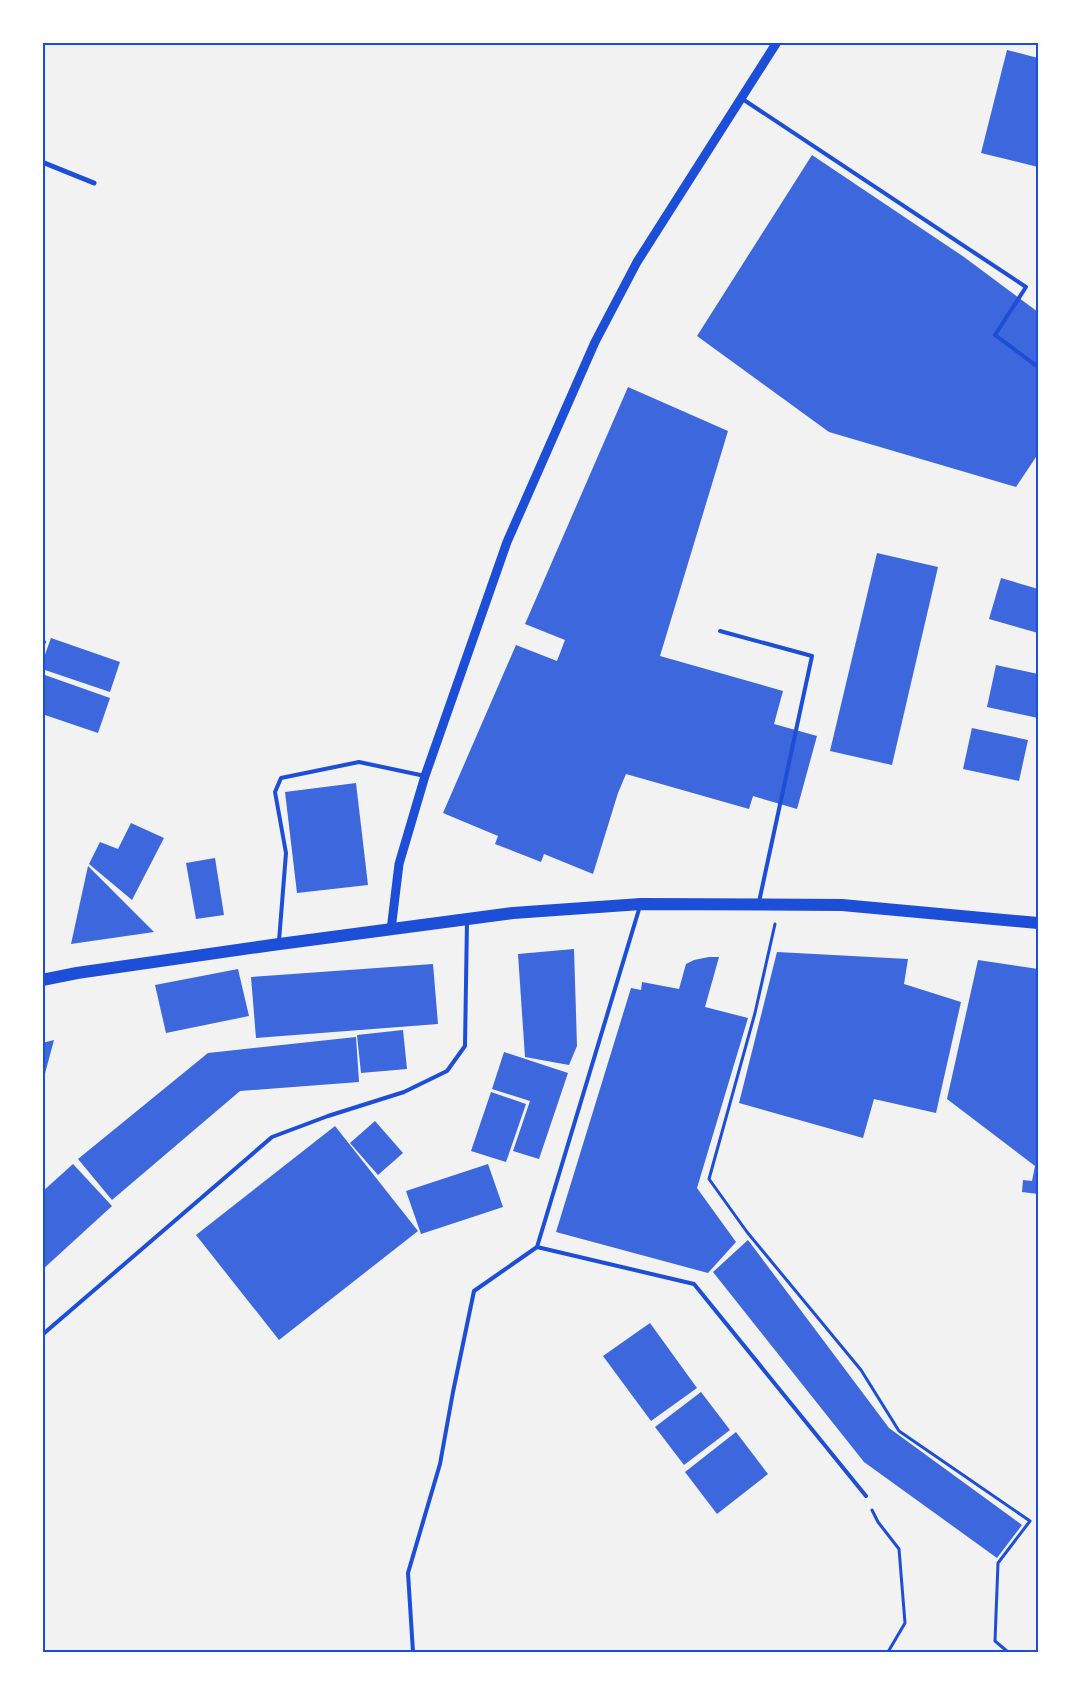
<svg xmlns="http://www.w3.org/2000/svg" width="1081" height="1695" font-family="Jost,sans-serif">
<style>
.building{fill:#3d67dc}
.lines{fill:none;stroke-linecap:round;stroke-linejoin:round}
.path{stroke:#1d4ed8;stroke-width:3}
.service{stroke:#1d4ed8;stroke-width:4}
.minor{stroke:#1d4ed8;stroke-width:5}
.tertiary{stroke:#1d4ed8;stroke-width:9}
.primary{stroke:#1d4ed8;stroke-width:12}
.neatline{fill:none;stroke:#1d4ed8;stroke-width:2}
</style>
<rect width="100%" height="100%" fill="#f2f2f2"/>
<g class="building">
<path d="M1007 50 1038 58V167L981 153Z"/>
<path d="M812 155 964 257 1038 312V454L1016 487 829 432 697 336Z"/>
<path d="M628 387 728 431 660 656 783 691 774 724 817 736 797 809 753 796 749 809 626 774 618 793 593 874 544 854 541 862 495 844 498 836 443 813 516 645 557 661 565 640 525 624Z"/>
<path d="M877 553 938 567 892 765 830 751Z"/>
<path d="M1001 578 1038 589V633L989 619Z"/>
<path d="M51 638 120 662 110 692 42 669V663Z"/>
<path d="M996 665 1038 674V718L987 707Z"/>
<path d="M42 674 110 698 98 733 42 714Z"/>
<path d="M972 728 1028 740 1019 781 963 769Z"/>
<path d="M356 783 368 885 297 893 285 792Z"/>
<path d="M131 823 164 838 132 900 89 864 100 842 118 849Z"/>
<path d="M215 858 224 915 196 919 186 863Z"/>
<path d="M88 866 154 932 71 944Z"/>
<path d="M574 949 577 1046 569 1065 525 1057 518 954Z"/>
<path d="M777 952 908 959 904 984 961 1002 936 1113 874 1099 863 1138 739 1103Z"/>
<path d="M709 957H719L705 1007 748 1018 697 1188 736 1242 708 1273 556 1232 631 988 641 990 642 982 679 989 686 964 694 960Z"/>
<path d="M978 960 1038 969V1194L1022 1192 1023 1180 1032 1181 1035 1166 947 1099Z"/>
<path d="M433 964 438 1024 256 1038 251 977Z"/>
<path d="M238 969 249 1016 166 1033 155 985Z"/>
<path d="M403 1030 407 1069 361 1073 357 1035Z"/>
<path d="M356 1037 359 1082 240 1091 112 1200 78 1159 208 1053Z"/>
<path d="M54 1040 43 1081H42V1043Z"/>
<path d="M504 1052 568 1073 539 1159 513 1151 530 1101 492 1089Z"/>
<path d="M491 1092 526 1104 506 1162 471 1151Z"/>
<path d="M375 1121 403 1153 378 1175 350 1143Z"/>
<path d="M335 1126 418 1231 279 1340 196 1235Z"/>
<path d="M73 1164 112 1206 42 1270V1192Z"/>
<path d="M488 1164 503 1207 421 1234 406 1191Z"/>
<path d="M748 1240 889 1428 1022 1525 997 1558 864 1462 713 1272Z"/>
<path d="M650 1323 697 1388 651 1421 603 1356Z"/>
<path d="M701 1392 730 1430 684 1465 655 1427Z"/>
<path d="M736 1432 768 1474 717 1514 685 1472Z"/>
</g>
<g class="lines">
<g class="path">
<path d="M775 924 755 1013 709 1179 747 1232 861 1370 899 1431 1030 1521 998 1563 995 1641 1008 1652"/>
<path d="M872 1510 878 1522 899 1549 905 1623 888 1652"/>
</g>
<g class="service">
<path d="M741 98 1026 287 995 335 1038 367"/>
<path d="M720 631 812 656 759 902"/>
<path d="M42 641 44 642"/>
<path d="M279 941 286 853 275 792 281 778 359 762 425 776"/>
<path d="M537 1247 694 1284 866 1496"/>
<path d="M42 1335 272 1137 328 1116 404 1092 447 1071 465 1046 467 921"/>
<path d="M413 1652 408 1573 440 1464 453 1392 474 1291 537 1247 640 906"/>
</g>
<path class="minor" d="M42 162 94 183"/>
<path class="tertiary" d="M391 930 399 864 425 776 507 542 595 342 637 262 777 42"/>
<path class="primary" d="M42 980 77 973 272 945 513 913 641 904 842 905 1038 923"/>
</g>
<rect width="1081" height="1695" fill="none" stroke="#ffffff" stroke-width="88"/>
<rect x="44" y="44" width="993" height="1607" class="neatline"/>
</svg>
